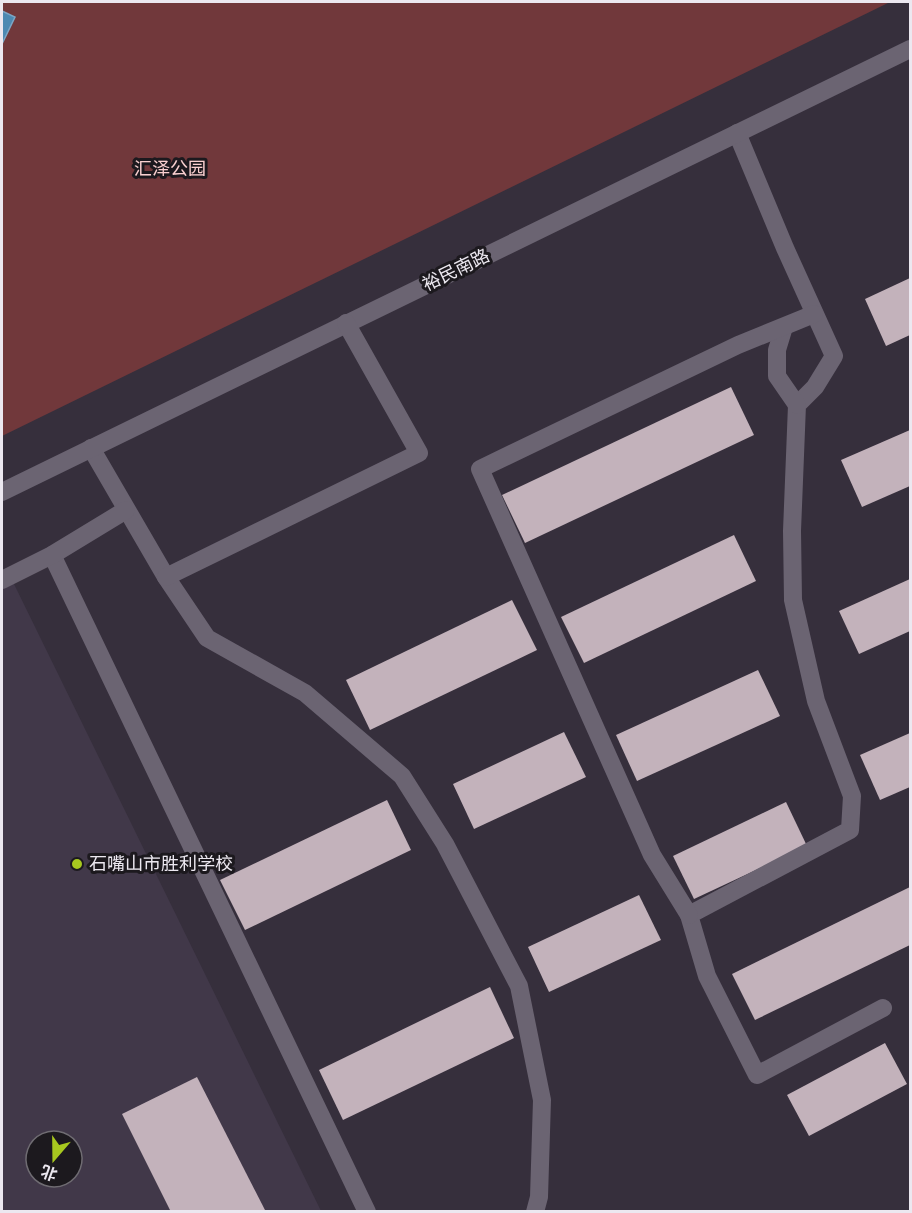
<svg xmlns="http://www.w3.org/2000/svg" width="912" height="1213" font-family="'DM Sans','Noto Sans SC',sans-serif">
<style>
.built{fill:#413849;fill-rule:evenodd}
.green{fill:#71383b}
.water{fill:#4c89b2;stroke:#7ca6c5;stroke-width:1.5}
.building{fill:#c3b2bb}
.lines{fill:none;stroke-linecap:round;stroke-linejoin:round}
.minor{stroke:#6b6472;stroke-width:18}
.poi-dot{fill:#a7c81f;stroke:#1c191e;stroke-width:2}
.labels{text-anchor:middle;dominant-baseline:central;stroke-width:6;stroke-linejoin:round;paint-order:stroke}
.park-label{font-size:18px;fill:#fad0d0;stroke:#1c191e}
.street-label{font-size:18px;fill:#ece8f0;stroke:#1c191e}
.poi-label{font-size:18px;fill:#ece8f0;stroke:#1c191e;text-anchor:start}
</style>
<rect width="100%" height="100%" fill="#362f3c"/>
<path class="built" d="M13 582 321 1211 2 1212V588ZM36 1141H72V1177H36Z"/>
<path class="green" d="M2 2H890L2 436Z"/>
<path class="water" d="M2 11 15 17 2 44Z"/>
<g class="building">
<path d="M910 278V335L886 346 865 299Z"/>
<path d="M731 387 754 435 525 543 502 495Z"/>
<path d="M910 430V486L862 507 841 460Z"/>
<path d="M734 535 756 581 584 663 561 617Z"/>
<path d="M910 579V631L859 654 839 611Z"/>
<path d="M512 600 537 650 370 730 346 680Z"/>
<path d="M758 670 780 716 637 781 616 735Z"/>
<path d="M564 732 586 777 474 829 453 784Z"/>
<path d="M910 733V787L880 800 860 755Z"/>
<path d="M387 800 411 850 245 930 220 880Z"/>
<path d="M786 802 807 846 694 899 673 856Z"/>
<path d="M910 887V945L755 1020 732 974Z"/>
<path d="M639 895 661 940 549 992 528 947Z"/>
<path d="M490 987 514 1038 343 1120 319 1070Z"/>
<path d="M885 1043 907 1084 809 1136 787 1095Z"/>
<path d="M197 1077 266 1212H171L122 1114Z"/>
</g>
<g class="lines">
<g class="minor">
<path d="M737 133 785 248 834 356 815 387 797 405 792 531 793 600 816 701 852 796 850 830 689 915 707 976 757 1075 883 1008"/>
<path d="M784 327 777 350V376L797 405"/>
<path d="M91 448 166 577 207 638 305 693 402 776 445 844 519 986 542 1100 539 1197 535 1212"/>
<path d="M2 492 910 49"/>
<path d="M52 555 367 1212"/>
<path d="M166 577 419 453 346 323"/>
<path d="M2 580 52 555 126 510"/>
<path d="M689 915 652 855 480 469 738 345 814 314"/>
</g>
</g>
<circle class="poi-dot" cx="77" cy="864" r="6"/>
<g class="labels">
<g class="park-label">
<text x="170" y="169">汇泽公园</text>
</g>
<g class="street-label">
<text transform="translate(456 270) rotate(-26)">裕民南路</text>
</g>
<g class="poi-label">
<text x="89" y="864">石嘴山市胜利学校</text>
</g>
</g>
<rect width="912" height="1213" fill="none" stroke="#ece8f0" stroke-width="6"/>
<g transform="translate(54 1159) rotate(200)"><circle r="28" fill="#1c191e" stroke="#6f6c72" stroke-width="1.5"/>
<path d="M0-4.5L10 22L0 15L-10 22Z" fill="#a7c81f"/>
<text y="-9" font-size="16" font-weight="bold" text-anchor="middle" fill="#ece8f0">北</text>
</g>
</svg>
